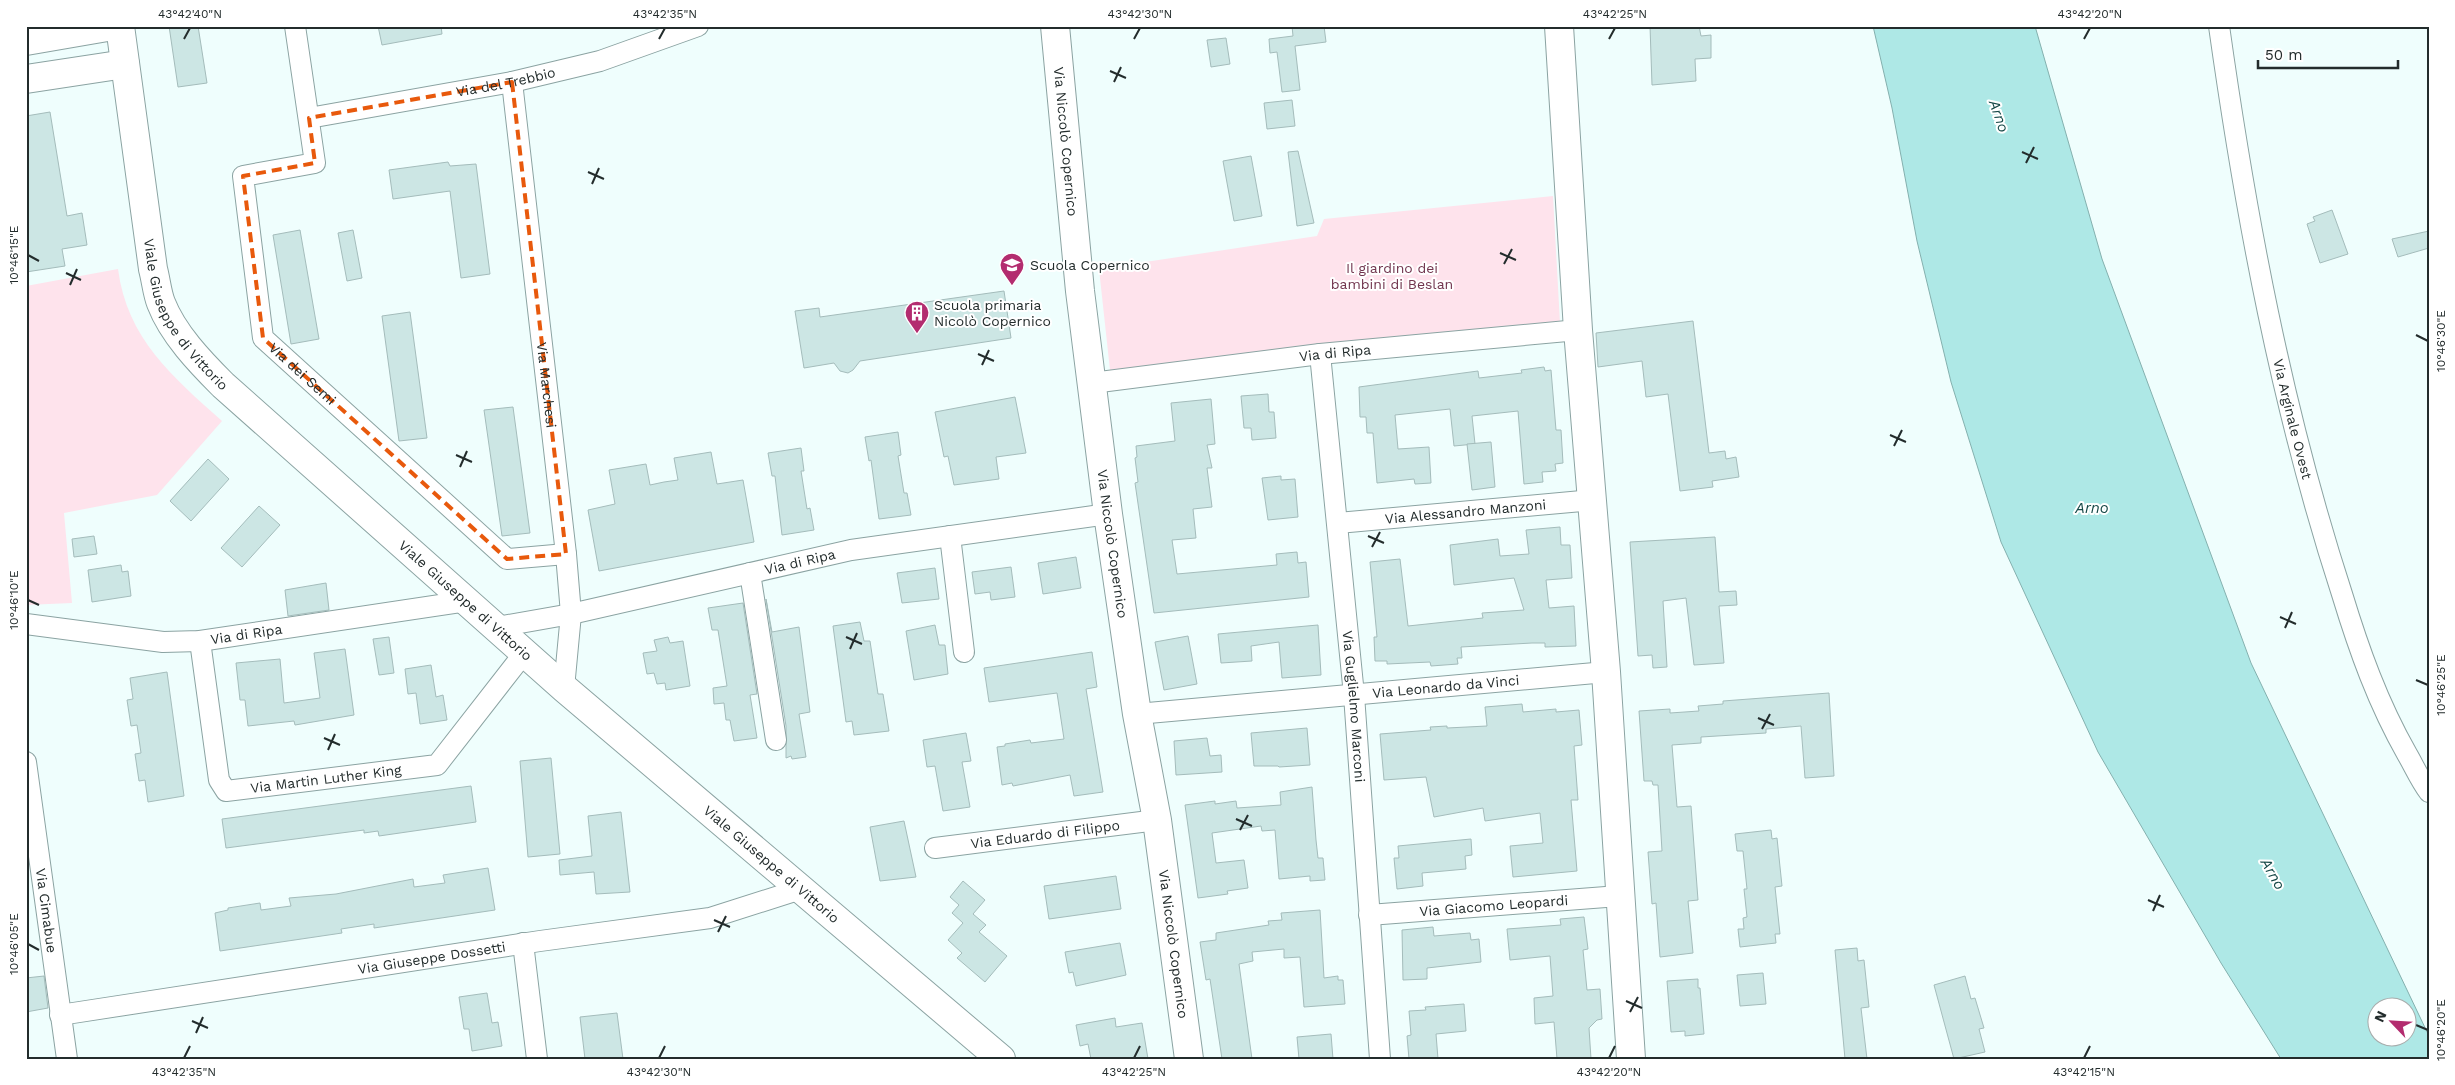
<svg xmlns="http://www.w3.org/2000/svg" width="2455" height="1085" font-family="'Work Sans',sans-serif">
<style>
.green{fill:#fee3ec}
.water{fill:#aee8e6;stroke:#84b0ae;fill-rule:evenodd}
.building{fill:#cce6e4;stroke:#a4bcbb}
.lines{fill:none;stroke-linecap:round;stroke-linejoin:round}
.street-casing{stroke:#8ba3a2;stroke-width:22}
.secondary-casing{stroke:#8ba3a2;stroke-width:30}
.street{stroke:#fff;stroke-width:20}
.secondary{stroke:#fff;stroke-width:28}
.marked{fill:none;stroke:#e8590c;stroke-width:4;stroke-dasharray:10 6;stroke-linejoin:round}
.ticks{fill:none;stroke:#232c2c;stroke-width:2}
.labels{text-anchor:middle;dominant-baseline:central;stroke-width:4;stroke-linejoin:round;paint-order:stroke}
.street-label{font-size:14px;fill:#232c2c;stroke:#fff}
.poi-label{font-size:14px;fill:#232c2c;stroke:#fff;text-anchor:start}
.park-label{font-size:14px;fill:#71354e;stroke:#fff}
.water-label{font-size:15px;font-style:italic;fill:#154847;stroke:#fff}
.neatline{fill:none;stroke:#232c2c;stroke-width:2}
.ticks-label{font-size:12px;text-anchor:middle;fill:#232c2c}
</style>
<rect width="100%" height="100%" fill="#effefd"/>
<g class="green">
<path d="M1553 196 1560 323 1110 370 1099 269 1317 236 1324 219Z"/>
<path d="M118 269C127 339 173 377 222 421L157 495 64 513 72 603 26 605V286Z"/>
</g>
<path class="water" d="M1873 26H2035L2102 259 2251 663 2429 1036V1059H2281L2221 963 2098 752 2001 542 1951 382 1917 241 1892 108ZM2378 1008H2408V1038H2378Z"/>
<g class="building">
<path d="M169 26H198L207 83 178 87Z"/>
<path d="M378 26H441L442 34 382 45Z"/>
<path d="M1292 26H1324L1326 42 1295 46 1300 90 1282 92 1277 52 1270 53 1269 39 1293 36Z"/>
<path d="M1650 26H1699L1701 36 1711 35V58L1695 59 1696 81 1652 85Z"/>
<path d="M1226 38 1230 64 1211 67 1207 40Z"/>
<path d="M1292 100 1295 126 1267 129 1264 103Z"/>
<path d="M50 112 67 216 82 213 87 245 62 249 65 266 26 272V116Z"/>
<path d="M1298 151 1314 223 1297 226 1288 152Z"/>
<path d="M1251 156 1262 216 1234 221 1223 161Z"/>
<path d="M448 162 450 166 476 164 490 274 461 278 450 191 393 199 389 170Z"/>
<path d="M2332 210 2348 254 2320 263 2307 224 2315 221 2313 217Z"/>
<path d="M300 230 319 339 291 344 273 235Z"/>
<path d="M353 230 362 278 347 281 338 233Z"/>
<path d="M2429 231V248L2398 257 2392 239Z"/>
<path d="M1004 291 1011 338 860 361 853 370 848 373 840 371 834 363 804 368 795 311 819 308 820 317Z"/>
<path d="M410 312 427 438 399 441 382 316Z"/>
<path d="M1693 321 1709 453 1725 451 1726 459 1736 457 1739 477 1712 481 1713 487 1680 491 1668 394 1646 397 1642 361 1598 367 1596 333Z"/>
<path d="M1544 367 1545 371 1551 370 1556 430H1561L1563 463 1555 464 1556 471 1542 472 1543 482 1524 484 1518 411 1472 416 1475 444 1454 446 1450 409 1395 415 1398 449 1429 447 1431 483 1415 484 1414 479 1377 483 1373 433H1367L1366 417H1360L1359 387 1478 371 1479 378 1522 373 1521 370Z"/>
<path d="M1268 394 1269 412H1274L1276 438 1252 440 1251 428H1244L1241 396Z"/>
<path d="M1015 397 1026 453 996 457 999 479 954 485 948 456 944 457 935 412Z"/>
<path d="M1211 399 1215 444 1207 445 1212 468H1207L1212 507 1193 509 1196 538 1172 540 1177 574 1277 565 1276 554 1297 552 1298 563 1306 562 1309 597 1154 613 1135 483 1138 482 1135 458 1137 457 1136 446 1175 441 1171 403Z"/>
<path d="M513 407 530 533 502 536 484 410Z"/>
<path d="M898 432 901 455 898 456 904 493H907L911 515 879 519 871 460 869 461 865 437Z"/>
<path d="M1491 442 1495 487 1472 490 1467 444Z"/>
<path d="M801 448 804 471H801L807 509 810 508 814 530 782 535 775 476H772L768 453Z"/>
<path d="M711 452 717 484 743 480 754 542 599 571 588 510 615 504 609 470 646 464 650 485 664 482 678 480 674 458Z"/>
<path d="M208 459 229 479 191 521 170 501Z"/>
<path d="M1281 476V480L1295 479 1298 517 1268 520 1262 478Z"/>
<path d="M259 506 280 525 242 567 221 548Z"/>
<path d="M1560 527 1561 545H1570L1572 578 1546 580 1549 608 1574 606 1576 646 1545 647V643H1532L1461 647 1462 658H1457L1458 664 1431 666 1430 662 1387 664V661H1375L1374 637H1377L1370 562 1400 559 1408 626 1483 618 1482 613 1524 610 1514 578 1454 585 1450 545 1498 539 1500 556 1529 554 1526 530Z"/>
<path d="M94 536 97 554 74 557 72 539Z"/>
<path d="M1715 537 1719 592 1736 591 1737 605 1719 606 1724 663 1694 665 1686 598 1663 601 1667 667 1653 668 1652 655 1638 656 1630 542Z"/>
<path d="M1076 557 1081 588 1043 594 1038 563Z"/>
<path d="M121 565 122 572 128 571 131 596 92 602 88 570Z"/>
<path d="M1011 567 1015 597 991 600 990 592 975 594 972 572Z"/>
<path d="M935 568 939 599 902 603 897 573Z"/>
<path d="M326 583 329 610 288 616 285 590Z"/>
<path d="M766 599 772 632 799 627 810 712 799 714 806 757 792 759 791 756 786 758V726Z"/>
<path d="M743 603 757 694 750 695 757 738 734 741 730 720H726L724 703 714 704 713 688 727 686 718 630H712L708 608Z"/>
<path d="M860 622 864 641H870L878 694H883L889 731 854 735 852 721 846 722 833 626Z"/>
<path d="M935 625 939 645H945L948 674 914 680 906 631Z"/>
<path d="M1318 625 1321 675 1282 678 1279 642 1251 646 1252 661 1221 663 1218 634Z"/>
<path d="M1188 636 1197 684 1164 690 1155 642Z"/>
<path d="M389 637 394 673 379 675 373 639Z"/>
<path d="M668 637 670 643 683 641 690 686 666 690 665 683 657 684 654 673 647 674 643 653 657 651 654 640Z"/>
<path d="M345 649 354 715 295 725 294 721 248 726 245 700H240L236 663 280 659 284 703 320 698 314 653Z"/>
<path d="M1092 652 1097 687 1086 689 1103 792 1074 796 1070 775 1013 786 1012 783 1002 785 997 747 1005 746V744L1030 740 1031 743 1064 739 1057 693 989 702 984 668Z"/>
<path d="M431 665 436 697 443 695 447 720 420 724 416 693 408 694 405 669Z"/>
<path d="M167 672 184 796 148 802 145 780 139 781 135 754 141 753 137 725 131 726 127 700 133 699 130 678Z"/>
<path d="M1829 693 1834 776 1805 778 1801 726 1766 729V733L1701 737V743L1672 745 1677 807 1691 806 1698 900 1688 901 1693 953 1660 957 1656 903 1652 904 1648 852 1662 851 1658 785H1653L1652 781H1644L1639 711 1670 709V713L1699 711 1698 706 1723 704V701Z"/>
<path d="M1522 704 1523 712 1556 709V712L1579 710 1582 745 1574 746 1578 800H1571L1577 871 1513 877 1510 846 1543 843 1540 813 1485 821 1483 808 1434 817 1426 777 1384 780 1380 734 1431 730 1430 727 1447 726V728L1487 726 1485 707Z"/>
<path d="M1307 728 1310 765 1279 767 1278 766H1254L1251 733Z"/>
<path d="M966 733 971 761 962 762 970 807 943 811 935 766 927 767 923 740Z"/>
<path d="M1207 738 1210 756 1221 755 1222 772 1176 775 1174 741Z"/>
<path d="M551 758 560 854 528 857 520 761Z"/>
<path d="M471 786 476 822 379 836 378 831 364 833V830L226 848 222 819Z"/>
<path d="M1312 787 1316 840 1318 858H1323L1325 880 1310 881V876L1279 879 1275 830 1262 831 1261 826 1212 833 1216 863 1244 860 1248 888 1227 891 1228 894 1198 898 1185 805 1215 801V804L1236 801 1237 808 1281 805 1280 792Z"/>
<path d="M621 812 630 892 596 894 594 872 560 875 559 860 592 856 588 816Z"/>
<path d="M904 821 916 877 880 881 870 827Z"/>
<path d="M1771 830 1772 839 1777 838 1782 886 1775 887 1780 934H1775L1776 943 1740 947 1738 929H1744L1743 918 1747 917 1744 889H1747L1743 851H1737L1735 834Z"/>
<path d="M1471 839 1472 855 1465 856 1466 869 1422 873 1423 886 1397 889 1394 858H1399L1398 846Z"/>
<path d="M488 868 495 910 374 928V924L341 929 342 933 220 951 215 913 228 910V908L260 903 261 910 291 906 289 898 336 894 413 879 414 887 445 883 443 875Z"/>
<path d="M1116 876 1121 909 1049 919 1044 886Z"/>
<path d="M963 881 985 900 973 914 986 925 979 932 1007 956 985 982 957 958 962 953 948 940 963 923 952 913 959 905 950 897Z"/>
<path d="M1320 910 1324 978 1338 976V980H1343L1345 1004 1304 1007 1300 957 1284 958V949L1252 952 1253 961 1239 964 1252 1059H1222L1210 979 1206 980 1200 942 1216 940V933L1269 925 1268 921 1282 920 1281 913Z"/>
<path d="M1584 917 1588 949 1583 950 1587 990 1600 989 1602 1019 1597 1020 1589 1028 1591 1059H1557L1554 1022 1535 1024 1534 998 1553 996 1550 956 1510 960 1507 929 1561 925 1560 919Z"/>
<path d="M1433 927 1434 936 1470 933 1471 940 1479 939 1481 962 1427 968V979L1403 980 1402 930Z"/>
<path d="M1120 943 1126 975 1076 986 1073 972 1069 973 1065 952Z"/>
<path d="M1857 948 1858 961 1864 960 1869 1007 1861 1008 1867 1059H1845L1835 950Z"/>
<path d="M1763 973 1766 1004 1740 1006 1737 975Z"/>
<path d="M44 976 48 1008 26 1012V978Z"/>
<path d="M1965 976 1971 999 1975 998 1984 1028 1979 1029 1985 1052 1954 1059 1934 985Z"/>
<path d="M1698 979V988H1700L1704 1034 1685 1036V1031L1671 1032 1667 981Z"/>
<path d="M487 993 492 1023 498 1022 502 1046 472 1051 469 1029H464L459 997Z"/>
<path d="M1464 1004 1466 1031 1436 1034 1438 1059H1409L1407 1036 1411 1035 1409 1011 1426 1010 1425 1007Z"/>
<path d="M617 1013 623 1059H585L580 1017Z"/>
<path d="M1115 1018 1116 1027 1142 1023 1148 1059H1091L1088 1044 1080 1046 1076 1025Z"/>
<path d="M1331 1034 1333 1059H1299L1297 1037Z"/>
</g>
<g class="lines">
<defs>
<g id="street">
<path id="s1" d="M295 26 315 163 243 176 263 338 507 559 566 554"/>
<path id="s2" d="M2219 26C2246 218 2282 410 2342 594 2359 650 2378 703 2407 754 2414 766 2420 780 2429 792"/>
<path id="s3" d="M512 82 566 554 571 614 564 688"/>
<path id="s4" d="M309 118 512 82 600 61 698 26"/>
<path id="s5" d="M1320 354 1354 695 1380 1059"/>
<path id="s6" d="M1092 383 1320 354 1578 330"/>
<path id="s7" d="M1338 523 1593 500"/>
<path d="M950 536 964 652"/>
<path d="M750 573 776 740"/>
<path id="s8" d="M26 624 163 642 200 641 467 601"/>
<path id="s9" d="M497 627 571 614 851 550 1108 514"/>
<path id="s10" d="M200 641 219 780 226 791 437 765 525 652"/>
<path id="s11" d="M1137 714 1606 672"/>
<path id="s12" d="M26 762 67 1059"/>
<path id="s13" d="M935 848 1157 820"/>
<path id="s14" d="M1369 915 1619 896"/>
<path d="M523 943 537 1059"/>
<path id="s15" d="M60 1015 540 941 710 918 801 889"/>
</g>
<g id="secondary">
<path id="s16" d="M120 26 153 269C156 280 157 293 161 303 173 334 200 362 223 385L564 688 1001 1059"/>
<path id="s17" d="M1055 26 1080 291 1108 514 1137 714 1157 820 1189 1059"/>
<path d="M1559 26 1578 330 1606 672 1631 1059"/>
<path d="M26 41 113 26"/>
<path d="M26 79 125 64"/>
</g>
</defs>
<use href="#street" class="street-casing"/>
<use href="#secondary" class="secondary-casing"/>
<use href="#street" class="street"/>
<use href="#secondary" class="secondary"/>
</g>
<path class="marked" d="M512 82 566 554 507 559 263 338 243 176 315 163 309 118Z"/>
<path class="ticks" d="M184 39 190 28M659 39 665 28M1134 39 1140 28M1609 39 1615 28M2084 39 2090 28M1110 71 1126 78M1114 82 1121 67M2022 152 2038 159M2026 163 2034 147M588 172 604 179M592 184 599 168M1500 253 1516 260M28 255 39 261M1504 264 1512 249M66 273 81 280M70 285 77 269M2416 335 2428 341M978 354 994 361M982 365 989 350M1890 435 1906 442M1894 446 1902 430M456 455 472 462M460 467 467 451M1368 536 1384 543M1372 547 1380 532M28 600 39 605M2280 617 2296 624M2285 628 2292 612M846 637 862 644M850 649 857 633M2416 680 2428 685M1758 718 1774 725M1762 729 1770 714M324 738 340 745M328 750 335 734M1236 819 1252 826M1240 830 1248 815M2148 900 2164 907M2153 911 2160 895M714 920 730 927M718 932 726 916M28 944 39 950M1626 1001 1642 1008M1630 1012 1638 997M192 1021 208 1028M2416 1025 2428 1030M196 1033 203 1017M184 1058 190 1046M659 1058 665 1046M1134 1058 1140 1046M1609 1058 1615 1046M2084 1058 2090 1046"/>
<defs>
<symbol id="school-pin" viewBox="-11 -11 22 30"><path d="M0 17L-7.5 6A9.5 9.5 0 1 1 7.5 6Z" fill="#b32c6f" stroke="#fff"/><path d="M0-5L7-2L0 1L-7-2ZM-4 1L0 2.5L4 1V4Q0 6-4 4Z" fill="#fff"/></symbol>
<symbol id="building-pin" viewBox="-11 -11 22 30"><path d="M0 17L-7.5 6A9.5 9.5 0 1 1 7.5 6Z" fill="#b32c6f" stroke="#fff"/><path d="M-4-6H4V6H1V3H-1V6H-4ZM-2.5-4.3h1.7v1.8h-1.7ZM.8-4.3h1.7v1.8H.8ZM-2.5-1h1.7V.8h-1.7ZM.8-1h1.7V.8H.8Z" fill="#fff"/></symbol>
</defs>
<g fill-rule="evenodd">
<use href="#school-pin" x="998" y="251" width="28" height="38"/>
<use href="#building-pin" x="903" y="299" width="28" height="38"/>
</g>
<g class="labels">
<g class="street-label">
<text stroke="none"><textPath href="#s4" startOffset="200">Via del Trebbio</textPath></text>
<text stroke="none"><textPath href="#s17" startOffset="116">Via Niccolò Copernico</textPath></text>
<text stroke="none"><textPath href="#s16" startOffset="301">Viale Giuseppe di Vittorio</textPath></text>
<text stroke="none"><textPath href="#s6" startOffset="245">Via di Ripa</textPath></text>
<text stroke="none"><textPath href="#s1" startOffset="428">Via dei Semi</textPath></text>
<text stroke="none"><textPath href="#s3" startOffset="305">Via Marchesi</textPath></text>
<text stroke="none"><textPath href="#s2" startOffset="400">Via Arginale Ovest</textPath></text>
<text stroke="none"><textPath href="#s7" startOffset="128">Via Alessandro Manzoni</textPath></text>
<text stroke="none"><textPath href="#s17" startOffset="521">Via Niccolò Copernico</textPath></text>
<text stroke="none"><textPath href="#s9" startOffset="310">Via di Ripa</textPath></text>
<text stroke="none"><textPath href="#s16" startOffset="708">Viale Giuseppe di Vittorio</textPath></text>
<text stroke="none"><textPath href="#s8" startOffset="222">Via di Ripa</textPath></text>
<text stroke="none"><textPath href="#s11" startOffset="310">Via Leonardo da Vinci</textPath></text>
<text stroke="none"><textPath href="#s5" startOffset="354">Via Guglielmo Marconi</textPath></text>
<text stroke="none"><textPath href="#s10" startOffset="254">Via Martin Luther King</textPath></text>
<text stroke="none"><textPath href="#s13" startOffset="111">Via Eduardo di Filippo</textPath></text>
<text stroke="none"><textPath href="#s16" startOffset="1112">Viale Giuseppe di Vittorio</textPath></text>
<text stroke="none"><textPath href="#s14" startOffset="125">Via Giacomo Leopardi</textPath></text>
<text stroke="none"><textPath href="#s12" startOffset="150">Via Cimabue</textPath></text>
<text stroke="none"><textPath href="#s17" startOffset="926">Via Niccolò Copernico</textPath></text>
<text stroke="none"><textPath href="#s15" startOffset="376">Via Giuseppe Dossetti</textPath></text>
</g>
<g class="poi-label">
<text x="1030" y="265">Scuola Copernico</text>
<text x="934" y="305">Scuola primaria<tspan x="934" dy="16">Nicolò Copernico</tspan></text>
</g>
<g class="park-label">
<text x="1392" y="268">Il giardino dei<tspan x="1392" dy="16">bambini di Beslan</tspan></text>
</g>
<g class="water-label">
<text transform="translate(1999 116) rotate(71)">Arno</text>
<text x="2092" y="508">Arno</text>
<text transform="translate(2273 874) rotate(60)">Arno</text>
</g>
</g>
<rect width="2455" height="1085" fill="none" stroke="#ffffff" stroke-width="55"/>
<g transform="translate(2392 1022) rotate(295)"><circle r="24" fill="#ffffff" stroke="#a7abab"/>
<path d="M0-4L9 19L0 12L-9 19Z" fill="#b32c6f"/>
<text y="-8" font-size="14" font-weight="bold" text-anchor="middle" fill="#232c2c">N</text>
</g>
<path d="M2258 60v8h140v-8" fill="none" stroke="#232c2c" stroke-width="2.5"/>
<text x="2265" y="60" font-size="15" fill="#232c2c" stroke="#ffffff" stroke-width="4" paint-order="stroke">50 m</text>
<rect x="28" y="28" width="2400" height="1030" class="neatline"/>
<g class="ticks-label">
<text x="190" y="18">43°42'40"N</text>
<text x="665" y="18">43°42'35"N</text>
<text x="1140" y="18">43°42'30"N</text>
<text x="1615" y="18">43°42'25"N</text>
<text x="2090" y="18">43°42'20"N</text>
<text transform="translate(14 255) rotate(-90)" y="4">10°46'15"E</text>
<text transform="translate(2441 341) rotate(-90)" y="4">10°46'30"E</text>
<text transform="translate(14 600) rotate(-90)" y="4">10°46'10"E</text>
<text transform="translate(2441 685) rotate(-90)" y="4">10°46'25"E</text>
<text transform="translate(14 944) rotate(-90)" y="4">10°46'05"E</text>
<text transform="translate(2441 1030) rotate(-90)" y="4">10°46'20"E</text>
<text x="184" y="1076">43°42'35"N</text>
<text x="659" y="1076">43°42'30"N</text>
<text x="1134" y="1076">43°42'25"N</text>
<text x="1609" y="1076">43°42'20"N</text>
<text x="2084" y="1076">43°42'15"N</text>
</g>
</svg>
